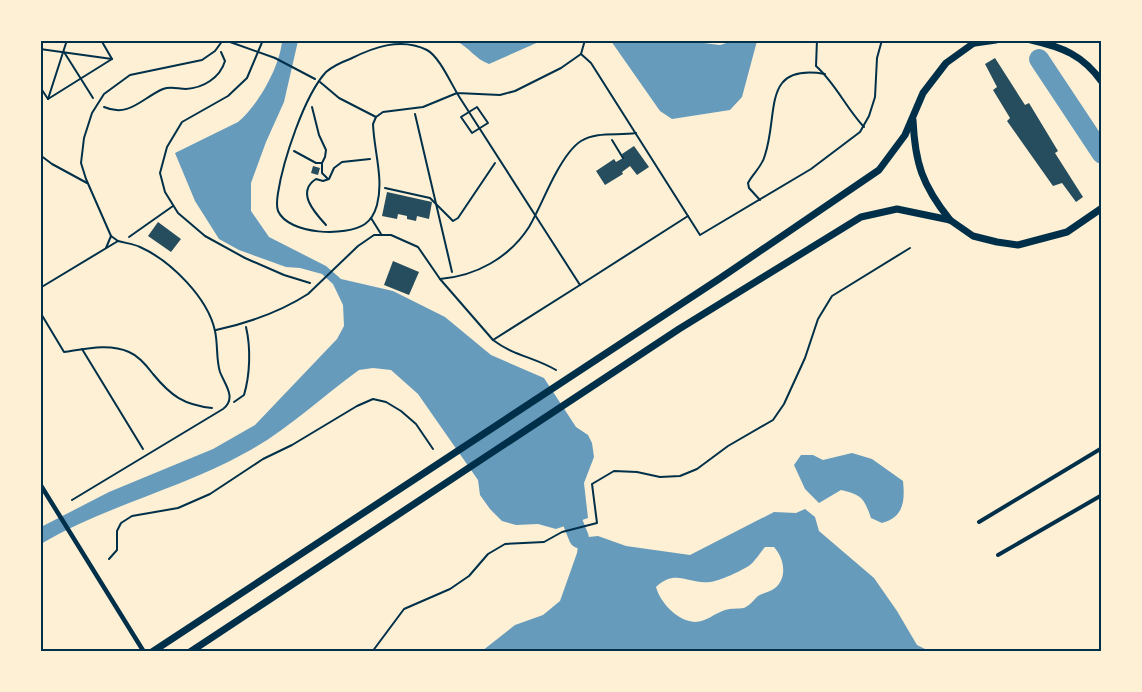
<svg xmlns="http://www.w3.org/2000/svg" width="1142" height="692" font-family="'Asap Condensed',sans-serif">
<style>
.water{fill:#669bbc;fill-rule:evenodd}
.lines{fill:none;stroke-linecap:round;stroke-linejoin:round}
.river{stroke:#669bbc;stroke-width:20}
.building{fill:#264d5e}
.path{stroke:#003049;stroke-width:2}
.service{stroke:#003049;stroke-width:2}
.pedestrian{stroke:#003049;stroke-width:4}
.minor{stroke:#003049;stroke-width:4.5}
.secondary{stroke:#003049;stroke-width:7}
.neatline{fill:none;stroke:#003049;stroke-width:2}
</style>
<rect width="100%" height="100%" fill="#fdf0d5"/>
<g class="water">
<path d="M282 41H298L284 102 266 142 251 183V211L269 237 326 266 341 279 393 291 445 317 491 355 544 378 576 427 588 435 592 443 594 457 584 483 588 518 556 529 538 524 516 525 502 521 490 509 480 495 478 480 418 394 391 370 373 368 359 370C321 397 287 431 245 453 180 489 105 506 41 544V527L109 492 213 449 255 425 337 339 344 326 343 305 333 284 322 274 300 268 286 267 239 250 219 239 195 201 175 153 238 122C258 106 280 66 282 41Z"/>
<path d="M456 41H541L489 64C475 59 469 47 456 41Z"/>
<path d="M687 41 720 45 733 41H757L742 97 730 110 672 119 660 111 611 41Z"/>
<path d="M852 453 872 459 903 481C905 501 904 517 882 523L871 518C864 498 862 495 841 490L819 503 805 489 794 465 801 455H813L823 460Z"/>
<path d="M805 509 815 517 819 531 874 578 897 611 917 645 929 651H482L515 625 543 615 560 601 577 553 579 538 598 536 626 546 690 555 774 512 796 513ZM765 547H774C784 558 788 577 775 588 770 592 763 593 758 596 754 600 749 606 744 608 738 609 731 608 725 610 715 613 706 622 695 622 677 621 660 602 656 587 676 568 689 585 710 582 720 581 741 571 750 565 755 561 760 553 765 547Z"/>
</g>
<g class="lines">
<g class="river">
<path d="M1039 59 1102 154"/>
<path d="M573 523 579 538"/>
</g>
</g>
<g class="building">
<path d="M995 58 1025 105 1029 103 1058 151 1055 153 1083 197 1076 202 1062 183 1053 186 1007 121 1010 118 993 90 997 87 985 64Z"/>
<path d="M634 146 649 167 637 175 630 166 622 172 623 174 605 185 596 171 614 159 616 162 623 158 622 154Z"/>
<path d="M313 166 320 168 318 175 311 173Z"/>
<path d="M387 192 432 202 429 219 417 216 416 221 407 219V216L398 214 397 219 382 216Z"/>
<path d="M158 222 181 239 171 252 148 236Z"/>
<path d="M393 261 419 272 409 295 384 285Z"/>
</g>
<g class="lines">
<g class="path">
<path d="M263 40 247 78 228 96 182 122 167 147 160 173 165 192 178 213 205 236 245 258 284 275 310 283"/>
<path d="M230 42 275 58 315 79"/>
<path d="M40 49 112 59"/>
<path d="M64 52 93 98"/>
<path d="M40 87 48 99"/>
<path d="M48 99 112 59 101 40"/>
<path d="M48 99 67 40"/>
<path d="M104 107C129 118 142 98 163 89 171 86 178 89 186 89 203 88 220 78 225 61L221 52"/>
<path d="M415 114 452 272"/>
<path d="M612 140 623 158"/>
<path d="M294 151 316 163H322L325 157 326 150 319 135 312 107"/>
<path d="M322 164V173L328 179"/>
<path d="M385 188 430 198 453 221 458 218 495 163"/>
<path d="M326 225C314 212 296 192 316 179L323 181 329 179 334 168 342 162 370 159"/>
<path d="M129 237 173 206"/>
<path d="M40 312 64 352C85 349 109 343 129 352 139 356 147 366 153 374 171 396 184 405 212 408"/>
<path d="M82 349 143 449"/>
<path d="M234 402 244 395C250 375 251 348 246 327"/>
<path d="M109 559 117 550V531L121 523 132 516 178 508 210 494 263 459 292 445 357 406 373 399 386 402 401 411 416 424 433 449"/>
<path d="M372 652 404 609 450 589 469 576 488 554 505 544 544 542 562 532 597 523 592 484 614 471 637 472 660 477 680 476 697 469 728 446 773 420 784 404 805 358 818 319 832 296 910 248"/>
</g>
<g class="service">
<path d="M585 40 581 54 591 63 700 235 811 169 860 132 869 116 875 97 877 58 882 40"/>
<path d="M817 40 816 66C836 84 846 108 864 127"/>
<path d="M581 54 561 68 515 91 500 95 457 93 423 107 383 112 376 117 373 124C374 151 384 179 377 205 375 212 371 220 365 224 346 237 289 235 278 211 276 205 277 199 278 193 283 161 304 96 326 72 332 67 342 62 350 59 374 47 401 37 427 50 440 57 452 86 460 98 501 161 540 223 580 285L688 216"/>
<path d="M320 82 339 98 376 117"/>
<path d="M477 107 488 123 472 133 461 117Z"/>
<path d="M40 155 52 164 87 183"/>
<path d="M760 200 749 188 748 183C753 173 762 167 765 155 779 113 761 63 825 74"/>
<path d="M371 218 381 234"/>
<path d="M111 236 86 179 81 163 84 138 92 113 104 94 130 75 202 60 215 51 223 40"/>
<path d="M106 248 111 236 118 241"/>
<path d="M440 279C476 276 509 258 529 227 539 210 546 191 556 173 562 162 570 148 581 141 597 131 618 136 636 133"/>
<path d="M40 288 118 241C125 243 134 244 140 247 171 261 208 298 215 331 218 344 216 360 220 372 225 385 237 398 223 409L72 500"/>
<path d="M216 330C248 323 280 312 308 294L358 246 374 235H391L418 247 440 279 493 340"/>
<path d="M556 370C534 357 514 356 493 340L580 285"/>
</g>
<g class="pedestrian">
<path d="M979 522 1102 448"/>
<path d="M998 555 1102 495"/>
</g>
<path class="minor" d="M40 484 144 652"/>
<g class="secondary">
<path d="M1031 40C1062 47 1083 55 1102 82"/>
<path d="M975 43 996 40"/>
<path d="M913 120C915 163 922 185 950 220"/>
<path d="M152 652 719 279 879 170 905 135 923 93 946 63 978 40"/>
<path d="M190 652 679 329 861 217 897 209 950 220 973 236 997 242 1018 245 1067 232 1102 208"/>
</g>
</g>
<rect width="1142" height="692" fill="none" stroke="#fdf0d5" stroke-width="84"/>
<rect x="42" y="42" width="1058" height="608" class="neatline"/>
</svg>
